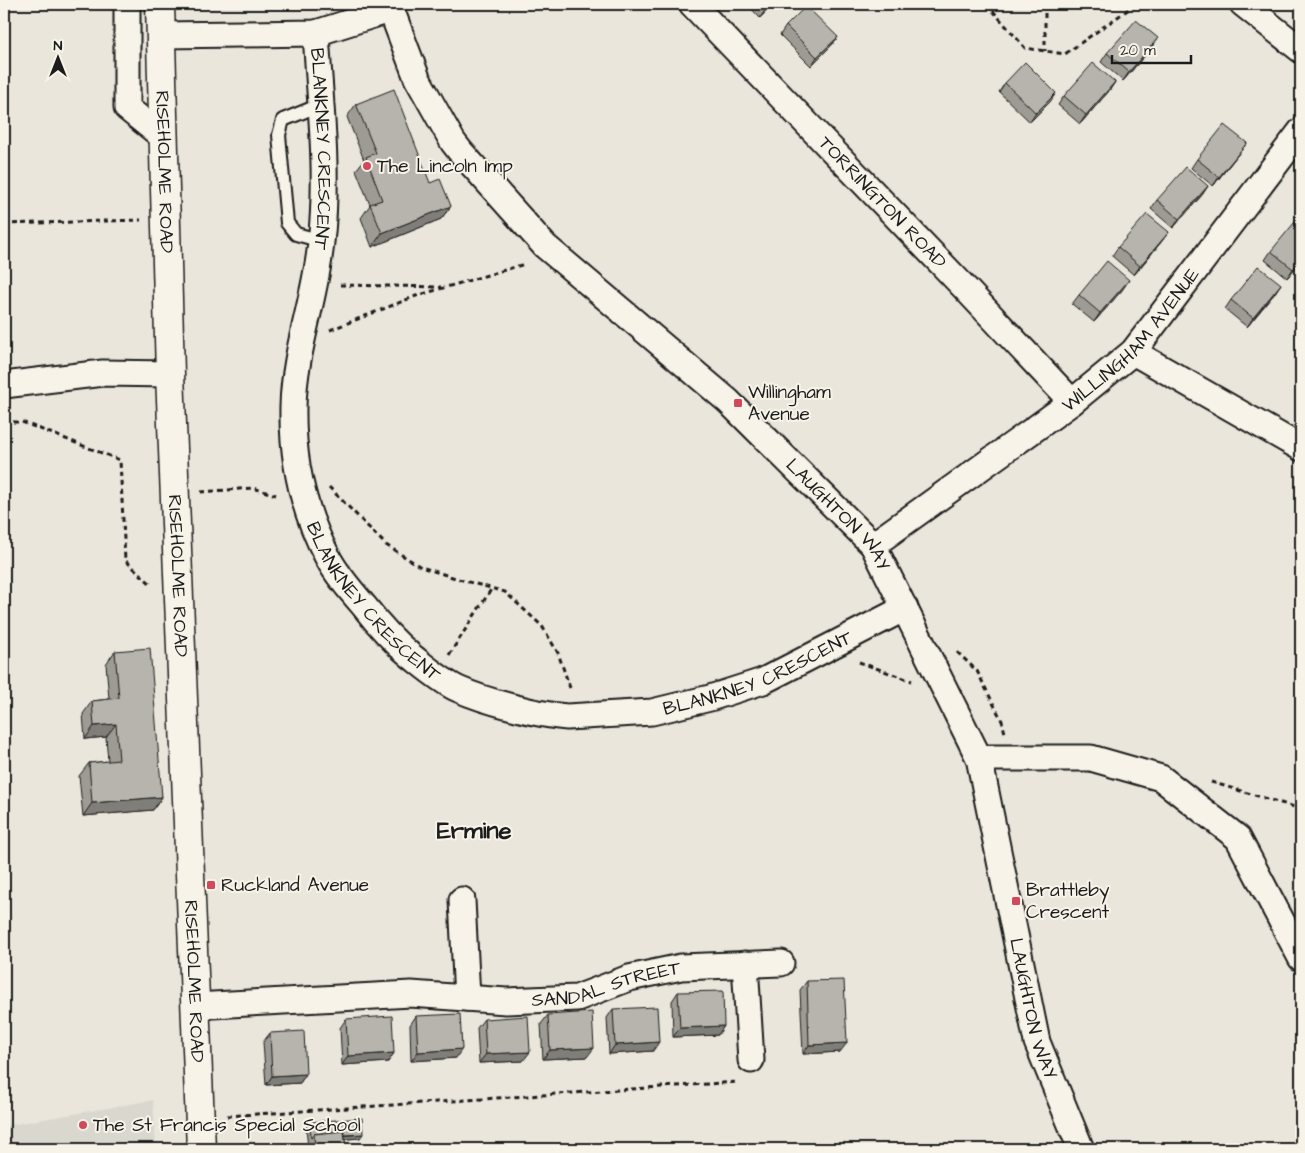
<svg xmlns="http://www.w3.org/2000/svg" width="1305" height="1153" font-family="'Architects Daughter',sans-serif">
<style>
.built{fill:#dad7ce}
.lines{fill:none;stroke-linecap:round;stroke-linejoin:round}
.lane-casing{stroke:#1c1c1c;stroke-width:16}
.street-casing{stroke:#1c1c1c;stroke-width:29}
.secondary-casing{stroke:#1c1c1c;stroke-width:31}
.path{stroke:#1c1c1c;stroke-width:3;stroke-dasharray:5 4;stroke-linecap:butt}
.lane{stroke:#f7f3e8;stroke-width:12}
.street{stroke:#f7f3e8;stroke-width:25}
.secondary{stroke:#f7f3e8;stroke-width:28}
.wall{fill:#9d9b94;stroke:#1c1c1c}
.shaded-wall{fill:#7f7e78;stroke:#1c1c1c}
.building{fill:#b6b4ac;stroke:#1c1c1c}
.poi-dot{fill:#d1495b;stroke:#f7f3e8;stroke-width:2}
.labels{text-anchor:middle;dominant-baseline:central;stroke-width:4;stroke-linejoin:round;paint-order:stroke}
.street-label{font-size:19px;fill:#1c1c1c;stroke:#f7f3e8}
.poi-label{font-size:19px;fill:#1c1c1c;stroke:#f7f3e8;text-anchor:start}
.district-label{font-size:24px;font-weight:bold;fill:#1c1c1c;stroke:#f7f3e8}
</style>
<rect width="100%" height="100%" fill="#eae6dc"/>
<filter id="ink" filterUnits="userSpaceOnUse"><feTurbulence type="fractalNoise" baseFrequency=".02" numOctaves="2"/><feDisplacementMap in="SourceGraphic" scale="10" xChannelSelector="R" yChannelSelector="G"/><feConvolveMatrix kernelMatrix="1 2 1 2 8 2 1 2 1" color-interpolation-filters="sRGB"/></filter>
<g filter="url(#ink)">
<path class="built" d="M153 1100 156 1149H4V1126Z"/>
<g class="lines">
<defs>
<path id="lane" d="M320 105 283 120 279 135 287 223 296 234 322 241"/>
<g id="street">
<path d="M127 4V108L163 137"/>
<path id="s1" d="M389 4 417 78 453 142 460 151 545 246 728 401 873 545 979 758 1037 1042 1081 1149"/>
<path id="s2" d="M692 4 963 286 1072 402"/>
<path d="M1243 4 1301 50"/>
<path id="s3" d="M316 33C320 102 329 173 321 242 316 297 294 351 293 407 292 460 302 508 327 556 336 574 351 591 364 606 378 624 392 640 410 655 424 666 441 681 458 689 485 701 537 715 567 717L652 712 710 698 763 681 905 608"/>
<path d="M161 35 316 33 392 9"/>
<path d="M1133 352 1301 448"/>
<path d="M4 385 103 373 170 374"/>
<path id="s4" d="M873 545 1072 402 1133 352 1301 131"/>
<path d="M979 758H1091L1161 778 1238 838 1301 958"/>
<path d="M462 900 467 998"/>
<path d="M745 964 751 1060"/>
<path id="s5" d="M195 1006 411 994 506 1001 577 998 629 978 681 967 781 963"/>
</g>
<g id="secondary">
<path id="s6" d="M160 4 170 374 201 1149"/>
</g>
</defs>
<use href="#lane" class="lane-casing"/>
<use href="#street" class="street-casing"/>
<use href="#secondary" class="secondary-casing"/>
<g class="path">
<path d="M987 4 1025 48 1065 54 1136 4"/>
<path d="M1045 4V51"/>
<path d="M4 224 141 220"/>
<path d="M340 285 441 287"/>
<path d="M330 330 416 296 525 264"/>
<path d="M4 422H22L120 460 125 560 152 585"/>
<path d="M329 487 386 545 421 567 465 581 505 592 542 626 558 653 571 691"/>
<path d="M201 492 253 488 276 495"/>
<path d="M957 652 977 671 1002 721 1005 733"/>
<path d="M449 655 492 588"/>
<path d="M859 662 912 681"/>
<path d="M1211 782 1301 809"/>
<path d="M227 1116 737 1082"/>
</g>
<use href="#lane" class="lane"/>
<use href="#street" class="street"/>
<use href="#secondary" class="secondary"/>
</g>
<g class="wall">
<path d="M747 4H774L760 18Z"/>
<path d="M786 26 838 37 831 46 811 66 780 35Z"/>
<path d="M1152 47 1123 81 1101 62 1107 53Z"/>
<path d="M1115 82 1109 91 1080 124 1058 105 1064 96Z"/>
<path d="M1005 83 1050 102 1030 122 999 92Z"/>
<path d="M356 104 430 183 451 206 441 219 372 247 361 218 370 205 356 170 364 160 347 117Z"/>
<path d="M1247 143 1213 186 1191 168 1197 159Z"/>
<path d="M1208 186 1202 195 1173 228 1151 209 1157 200Z"/>
<path d="M1162 241 1134 275 1112 256 1118 247Z"/>
<path d="M1271 251 1301 261 1287 278 1265 260Z"/>
<path d="M1123 289 1094 322 1072 304 1079 295Z"/>
<path d="M1275 293 1247 327 1225 309 1231 300Z"/>
<path d="M115 651 162 797 153 810 83 816 79 776 89 763 108 761 106 737 85 739 83 714 92 701 109 699 106 664Z"/>
<path d="M807 981 840 1052 803 1054 800 990Z"/>
<path d="M678 992 724 1026 718 1035 673 1037 672 1001Z"/>
<path d="M613 1009 653 1051 609 1054 607 1018Z"/>
<path d="M548 1015 587 1057 543 1059 541 1024Z"/>
<path d="M416 1016 456 1058 411 1061 410 1025Z"/>
<path d="M346 1019 394 1053 388 1062 342 1065 340 1028Z"/>
<path d="M484 1019 523 1061 479 1063 477 1028Z"/>
<path d="M270 1033 306 1074 300 1083 266 1085 263 1042Z"/>
<path d="M310 1122 360 1138 345 1139 346 1149H308L306 1127Z"/>
</g>
<g class="shaded-wall">
<path d="M771 4H774L760 18 766 9Z"/>
<path d="M838 37 831 46 811 66 817 57Z"/>
<path d="M1158 38 1152 47 1123 81 1129 72Z"/>
<path d="M1115 82 1109 91 1080 124 1086 115Z"/>
<path d="M1056 93 1050 102 1030 122 1036 113Z"/>
<path d="M1247 143 1240 152 1213 186 1219 177Z"/>
<path d="M1208 186 1202 195 1173 228 1179 219Z"/>
<path d="M451 206 441 219 372 247 382 233Z"/>
<path d="M1169 232 1162 241 1134 275 1140 266Z"/>
<path d="M1301 260V261L1287 278 1293 269Z"/>
<path d="M1129 280 1123 289 1094 322 1100 313Z"/>
<path d="M1281 284 1275 293 1247 327 1253 318Z"/>
<path d="M116 724 106 737 85 739 94 726Z"/>
<path d="M162 797 153 810 83 816 92 803Z"/>
<path d="M724 1026 718 1035 673 1037 680 1028Z"/>
<path d="M659 1042 653 1051 609 1054 615 1045Z"/>
<path d="M847 1043 840 1052 803 1054 809 1045Z"/>
<path d="M594 1048 587 1057 543 1059 550 1050Z"/>
<path d="M462 1049 456 1058 411 1061 418 1052Z"/>
<path d="M530 1052 523 1061 479 1063 486 1054Z"/>
<path d="M394 1053 388 1062 342 1065 348 1056Z"/>
<path d="M306 1074 300 1083 266 1085 272 1076Z"/>
<path d="M363 1134 360 1138 315 1142 314 1138Z"/>
</g>
<g class="building">
<path d="M761 4H771L766 9Z"/>
<path d="M806 6 838 37 817 57 786 26Z"/>
<path d="M1136 20 1158 38 1129 72 1107 53Z"/>
<path d="M1025 62 1056 93 1036 113 1005 83Z"/>
<path d="M1093 63 1115 82 1086 115 1064 96Z"/>
<path d="M394 89 430 183 440 179 451 206 382 233 370 204 382 200 366 157 376 153 356 104Z"/>
<path d="M1224 125 1247 143 1219 177 1197 159Z"/>
<path d="M1186 167 1208 186 1179 219 1157 200Z"/>
<path d="M1147 214 1169 232 1140 266 1118 247Z"/>
<path d="M1299 217 1301 220V260L1293 269 1271 251Z"/>
<path d="M1107 261 1129 280 1100 313 1079 295Z"/>
<path d="M1258 266 1281 284 1253 318 1231 300Z"/>
<path d="M150 648 162 797 92 803 89 763 119 760 116 724 94 726 92 701 119 698 115 651Z"/>
<path d="M844 980 847 1043 809 1045 807 981Z"/>
<path d="M723 991 724 1026 680 1028 678 992Z"/>
<path d="M657 1007 659 1042 615 1045 613 1009Z"/>
<path d="M592 1012 594 1048 550 1050 548 1015Z"/>
<path d="M460 1014 462 1049 418 1052 416 1016Z"/>
<path d="M392 1016 394 1053 348 1056 346 1019Z"/>
<path d="M528 1016 530 1052 486 1054 484 1019Z"/>
<path d="M304 1031 306 1074 272 1076 270 1033Z"/>
<path d="M362 1118 363 1134 345 1135 344 1131 314 1134 311 1138 310 1122Z"/>
<path d="M344 1131 346 1149H315L314 1134Z"/>
</g>
</g>
<g class="poi-dot">
<circle cx="367" cy="166" r="5"/>
<rect x="733" y="398" width="10" height="10" rx="2.5"/>
<rect x="206" y="880" width="10" height="10" rx="2.5"/>
<rect x="1011" y="896" width="10" height="10" rx="2.5"/>
<circle cx="83" cy="1125" r="5"/>
</g>
<g class="labels">
<g class="street-label">
<text stroke="none"><textPath href="#s3" startOffset="116">BLANKNEY CRESCENT</textPath></text>
<text stroke="none"><textPath href="#s6" startOffset="168">RISEHOLME ROAD</textPath></text>
<text stroke="none"><textPath href="#s2" startOffset="275">TORRINGTON ROAD</textPath></text>
<text stroke="none"><textPath href="#s4" startOffset="331">WILLINGHAM AVENUE</textPath></text>
<text stroke="none"><textPath href="#s1" startOffset="690">LAUGHTON WAY</textPath></text>
<text stroke="none"><textPath href="#s6" startOffset="572">RISEHOLME ROAD</textPath></text>
<text stroke="none"><textPath href="#s3" startOffset="596">BLANKNEY CRESCENT</textPath></text>
<text stroke="none"><textPath href="#s3" startOffset="1031">BLANKNEY CRESCENT</textPath></text>
<text stroke="none"><textPath href="#s6" startOffset="978">RISEHOLME ROAD</textPath></text>
<text stroke="none"><textPath href="#s5" startOffset="414">SANDAL STREET</textPath></text>
<text stroke="none"><textPath href="#s1" startOffset="1230">LAUGHTON WAY</textPath></text>
</g>
<g class="poi-label">
<text x="377" y="166">The Lincoln Imp</text>
<text x="748" y="392">Willingham<tspan x="748" dy="22">Avenue</tspan></text>
<text x="221" y="885">Ruckland Avenue</text>
<text x="1026" y="890">Brattleby<tspan x="1026" dy="22">Crescent</tspan></text>
<text x="93" y="1125">The St Francis Special School</text>
</g>
<g class="district-label">
<text x="474" y="831">Ermine</text>
</g>
</g>
<rect width="1305" height="1153" fill="none" stroke="#f7f3e8" stroke-width="20"/>
<rect x="10" y="10" width="1285" height="1133" fill="none" stroke="#1c1c1c" stroke-width="2" filter="url(#ink)"/>
<g transform="translate(58 58)" stroke="#f7f3e8" stroke-width="4" paint-order="stroke">
<path d="M0-4L9 19L0 12L-9 19Z" fill="#1c1c1c"/>
<text y="-8" font-size="14" font-weight="bold" text-anchor="middle" fill="#1c1c1c">N</text>
</g>
<path d="M1112 55v8h79v-8" fill="none" stroke="#1c1c1c" stroke-width="2.5"/>
<text x="1120" y="55" font-size="15" fill="#1c1c1c" stroke="#f7f3e8" stroke-width="4" paint-order="stroke">20 m</text>
</svg>
